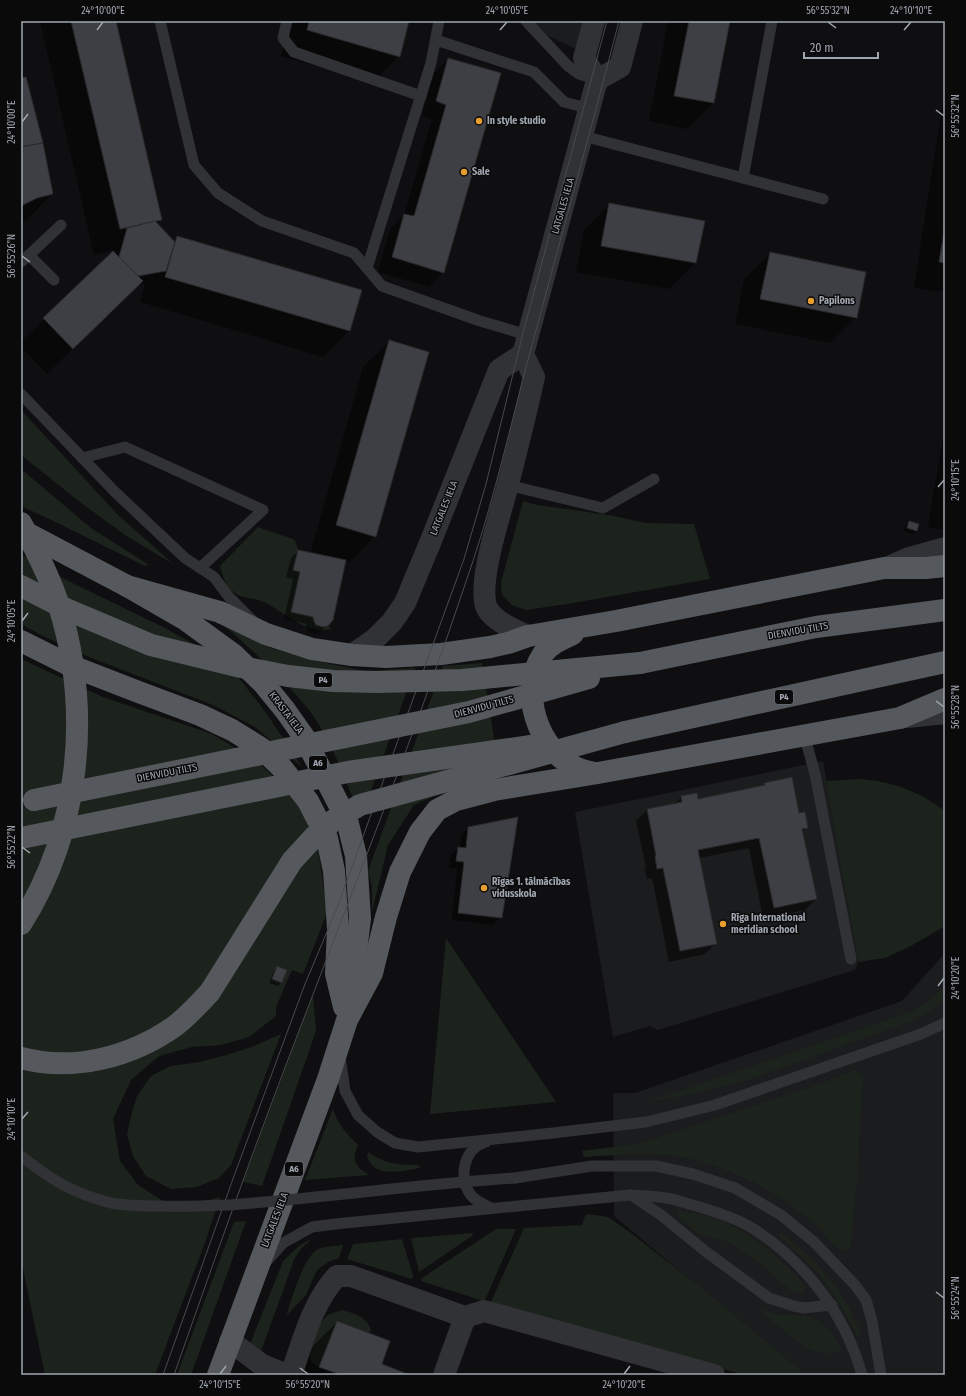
<svg xmlns="http://www.w3.org/2000/svg" width="966" height="1396" font-family="'Fira Sans Condensed',sans-serif">
<style>
.built{fill:#1b1c1d}
.green{fill:#1c231c}
.shadow{fill:#0007;fill-rule:evenodd}
.building{fill:#3e3f44;stroke:#292a2c}
.lines{fill:none;stroke-linecap:round;stroke-linejoin:round}
.service{stroke:#313235;stroke-width:11}
.minor{stroke:#313235;stroke-width:22}
.tertiary{stroke:#313235;stroke-width:22}
.trunk{stroke:#55585d;stroke-width:22}
.tram{stroke:#484a4e;stroke-width:1}
.service-bridge{stroke:#313235;stroke-width:11}
.trunk-bridge{stroke:#55585d;stroke-width:22}
.ticks{fill:none;stroke:#a1a7b1;stroke-width:1.5}
.poi-dot{fill:#e79e31;stroke:#0a0a0b;stroke-width:1.5}
.labels{text-anchor:middle;dominant-baseline:central;stroke-width:3;stroke-linejoin:round;paint-order:stroke}
.shield{fill:#0a0a0b;stroke:#74787f;stroke-width:1}
.shield-label{font-size:9px;font-weight:bold;fill:#a1a7b1}
.poi-label{font-size:10px;font-weight:bold;fill:#a1a7b1;stroke:#0a0a0b;text-anchor:start}
.street-label{font-size:10px;fill:#a1a7b1;stroke:#0a0a0b}
.neatline{fill:none;stroke:#a1a7b1;stroke-width:1.5}
.ticks-label{font-size:10px;text-anchor:middle;fill:#a1a7b1}
</style>
<rect width="100%" height="100%" fill="#0f0f11"/>
<g class="built">
<path d="M517 21H588L580 51Z"/>
<path d="M823 761 858 962 855 970 658 1030 650 1026 613 1037 575 812Z"/>
<path d="M945 953V1375H806L742 1323 614 1216 613 1093H635L902 1001Z"/>
</g>
<g class="green">
<path d="M21 410 118 515 173 564 125 535 80 502 26 459 21 454Z"/>
<path d="M21 469 91 528 149 565 145 566 43 516 21 506Z"/>
<path d="M523 501 537 505 609 515 646 523 694 524 710 579 567 604 526 610 512 605 502 595 501 583Z"/>
<path d="M258 527 295 540 298 550 293 570 300 572 291 611 313 617C314 625 319 628 328 626L332 629C304 636 283 609 259 600 252 598 241 598 235 593 226 588 223 576 220 566Z"/>
<path d="M21 554 54 574 165 628 208 652 235 673 267 714 302 767 255 727 213 705 89 657 43 636 21 624Z"/>
<path d="M226 627 271 648 311 660 365 671 415 668 361 819C347 784 334 746 312 714 287 681 256 654 226 627Z"/>
<path d="M21 659 103 697 212 734 255 760 292 793 316 834 327 913 303 974 292 970 276 1007V1016L249 1037 221 1045 192 1047 159 1056 131 1080 113 1119 120 1161 138 1185 168 1204H194L220 1197 206 1240 155 1375H45L21 1259Z"/>
<path d="M482 663 501 782 439 794 414 805 388 845 372 912V886L368 871 443 666Z"/>
<path d="M861 779C894 782 918 791 945 811V926L911 946 885 958 858 962 826 781Z"/>
<path d="M446 938 556 1102 430 1114Z"/>
<path d="M945 986V999L943 1001 927 1013 912 1021 754 1078 698 1093 644 1103 913 1011 927 1002Z"/>
<path d="M313 995 316 1031 262 1186 243 1182Z"/>
<path d="M281 1034 231 1165 219 1178 197 1187 171 1189 146 1176 133 1156 127 1134 131 1116 137 1096 151 1076 171 1066 200 1062 233 1053 252 1047Z"/>
<path d="M855 1070 863 1077 857 1180 851 1246 848 1250 844 1251C832 1245 825 1233 815 1224 810 1219 805 1215 799 1211 763 1183 711 1159 666 1155 638 1153 611 1155 584 1157L582 1151 638 1144 808 1088Z"/>
<path d="M333 1109C337 1124 347 1134 358 1145 351 1160 355 1166 369 1175L305 1180Z"/>
<path d="M368 1152C386 1164 398 1165 419 1165L420 1168C402 1171 374 1179 367 1156Z"/>
<path d="M677 1211C686 1212 695 1213 704 1215 745 1226 778 1256 806 1286L803 1295 790 1290 758 1262 729 1242 698 1234 679 1217Z"/>
<path d="M588 1214 608 1217 631 1233 709 1294 806 1375H744L491 1302 524 1228 582 1225 585 1216Z"/>
<path d="M246 1221 191 1375H177L234 1222Z"/>
<path d="M496 1229H516L486 1298 483 1301 421 1281V1279L428 1274Z"/>
<path d="M473 1233 472 1236 419 1272 411 1238Z"/>
<path d="M782 1233C808 1253 832 1277 848 1306 853 1315 857 1325 861 1334L858 1337 843 1309 819 1274 779 1236Z"/>
<path d="M402 1239 413 1276 412 1279 347 1259 353 1244Z"/>
<path d="M309 1240V1242C302 1247 298 1252 294 1260L260 1354 250 1344 283 1261 299 1246Z"/>
<path d="M343 1245 339 1258 330 1261 318 1269 314 1276 306 1295 286 1316C292 1299 303 1257 318 1249 326 1246 335 1246 343 1245Z"/>
<path d="M758 1308C767 1311 776 1315 786 1315 793 1315 800 1315 808 1316 824 1320 835 1336 842 1350 835 1353 826 1354 818 1352 803 1349 771 1319 758 1308Z"/>
<path d="M343 1310C355 1314 367 1317 371 1330L369 1333 337 1321 319 1367C316 1365 311 1363 310 1358 308 1349 320 1320 328 1315 332 1313 338 1311 343 1310Z"/>
</g>
<g class="shadow">
<path d="M40 21H114L161 220 157 224 173 241 177 237 361 291 349 331 323 357 140 302 145 283 138 285 47 374 21 347V342L113 252V250L94 255ZM148 273V275L133 278V276Z"/>
<path d="M291 21H408L399 56 373 82 281 56Z"/>
<path d="M668 21H729L713 103 687 129 649 121Z"/>
<path d="M449 59 443 272 429 287 378 272 390 229 404 215 432 119 422 116 434 73Z"/>
<path d="M21 79 52 194 27 220 21 221Z"/>
<path d="M945 87V292L914 288Z"/>
<path d="M610 204 703 222 695 263 669 289 576 272 584 230Z"/>
<path d="M770 254 856 317 830 343 735 324 744 279Z"/>
<path d="M389 342 375 536 350 562 345 561 327 626 319 633 315 634 309 632 307 629 306 624 284 619 293 579 286 577 291 558 298 551 322 556 323 555 311 551 363 367Z"/>
<path d="M945 424V530L928 527Z"/>
<path d="M910 522 918 525 916 531 912 534 904 531 906 525Z"/>
<path d="M765 784 798 814 807 827 802 832 816 899 805 910 763 918 749 848 699 858 716 943 705 954 669 962 652 878 647 879 644 868 646 867 636 821 647 810 674 805 681 797 697 800 762 787Z"/>
<path d="M468 828 501 917 493 925 452 920 457 869 449 868 451 855 458 848H460L461 835Z"/>
<path d="M277 967 281 983 278 986 269 983 274 971Z"/>
<path d="M337 1322 380 1364 409 1375H298L307 1352Z"/>
</g>
<g class="building">
<path d="M71 21H116L162 220 120 229Z"/>
<path d="M309 21H409L400 57 307 30Z"/>
<path d="M689 21H730L714 103 674 96Z"/>
<path d="M448 58 501 73 444 273 392 257 404 214 414 216 446 105 436 101Z"/>
<path d="M26 77 43 143 21 147V78Z"/>
<path d="M43 143 53 194 37 198 21 206V147Z"/>
<path d="M609 203 705 221 696 263 601 246Z"/>
<path d="M155 221 175 242 166 271 138 276 119 257 127 228Z"/>
<path d="M945 226V263L939 262Z"/>
<path d="M177 236 362 290 350 331 165 277Z"/>
<path d="M113 251 143 281 73 349 43 318Z"/>
<path d="M770 252 866 272 857 318 760 299Z"/>
<path d="M389 340 429 352 376 537 336 525Z"/>
<path d="M909 521 919 524 917 531 907 528Z"/>
<path d="M298 550 346 560 333 620 328 626 323 627 316 625 314 621 313 617 291 612 300 572 293 570Z"/>
<path d="M792 777 799 813 805 812 808 828 802 829 817 899 774 908 759 838 698 850 717 944 680 951 663 868 657 869 655 857 656 856 647 809 682 802 681 796 697 793 698 799 765 785 764 783Z"/>
<path d="M518 817 502 918 458 913 464 862 456 861 458 847 466 848 468 827Z"/>
<path d="M277 966 287 970 282 983 272 979Z"/>
<path d="M337 1321 390 1341 382 1364 410 1375H341L319 1367Z"/>
</g>
<g class="lines">
<g class="service">
<path d="M160 21 194 165 218 193 262 221 354 253 382 286 480 321 528 335"/>
<path d="M287 21 283 38 294 52 421 96"/>
<path d="M526 21 568 66 579 74 595 79"/>
<path d="M436 40 534 72 564 102 590 109"/>
<path d="M583 136 823 199"/>
<path d="M743 178 772 21"/>
<path d="M29 255 61 225"/>
<path d="M21 262 29 255 54 280"/>
<path d="M367 268 431 63 439 21"/>
<path d="M21 394 114 491 185 558 214 577 229 597 253 621"/>
<path d="M82 458 125 447 263 510 200 568"/>
<path d="M508 485 603 508 654 479"/>
<path d="M804 734 815 774 851 959"/>
<path d="M340 1056 345 1091 358 1115 377 1132 395 1143 418 1147 553 1133 646 1122 715 1105 921 1034 945 1023"/>
<path d="M486 1142C464 1148 458 1177 470 1194 475 1201 483 1204 491 1208"/>
<path d="M515 1178 592 1166H656L693 1174 735 1188 781 1215 814 1242 855 1285 866 1300 872 1321 881 1375"/>
<path d="M631 1195 661 1215 705 1251 769 1298 794 1306 804 1308 832 1305"/>
<path d="M266 1262 283 1243 312 1227 335 1224 630 1195C642 1196 655 1196 666 1198 675 1199 684 1203 693 1205 710 1210 737 1218 752 1228 806 1262 845 1314 862 1375"/>
</g>
<g class="minor">
<path d="M230 1341 262 1365 287 1375"/>
<path d="M291 1375C303 1341 312 1303 337 1276H351L465 1317 484 1311 714 1375"/>
<path d="M444 1375 465 1317"/>
</g>
<g class="tertiary">
<path d="M597 80 620 67 632 21"/>
<path d="M886 568 909 558 945 548"/>
<path d="M528 636C516 631 491 620 486 606 478 579 501 513 508 484 517 449 526 413 534 377L523 354 597 80 584 58 594 21"/>
<path d="M352 655 375 639 392 622 405 603 430 543 499 370 523 354"/>
<path d="M907 717 945 713"/>
</g>
<g class="trunk">
<path d="M21 530 127 586 186 620 234 655 263 683 285 710 304 737 347 820 356 856 360 919 349 1008"/>
<path d="M127 586 220 612 266 634 312 649 352 655 386 657 441 654 490 647 508 643 528 636 616 621 884 568H926L945 566"/>
<path d="M573 634C562 639 550 644 543 654 515 696 543 766 594 773"/>
<path d="M21 641 69 665 136 691 200 715 232 730 261 748 282 768 308 801 327 838 334 871 338 929 336 974 344 1007"/>
<path d="M640 663 816 627 945 610"/>
<path d="M625 732 945 662"/>
<path d="M218 1375 328 1079 347 1020 372 973 386 917 400 872 420 832 437 810 456 800 494 790 598 773 900 718 945 699"/>
</g>
<g class="tram">
<path d="M163 1375 234 1176 305 984 337 908 464 559 486 484 523 333 607 21"/>
<path d="M174 1375C201 1298 228 1221 256 1145 328 950 408 758 473 561 495 495 510 427 528 360 558 247 590 135 619 21"/>
</g>
<path class="service-bridge" d="M21 1156C50 1179 74 1194 111 1203 127 1206 143 1206 159 1206 183 1207 205 1206 229 1205 324 1198 419 1184 515 1178"/>
<g class="trunk-bridge">
<path d="M21 523C36 550 50 577 59 606 92 711 80 830 21 924"/>
<path d="M21 586 68 610 151 645 241 667 288 676 333 681 378 682 462 680 640 663"/>
<path d="M34 800 469 712 589 678"/>
<path d="M21 838 348 772 531 746"/>
<path d="M21 1058C74 1072 131 1057 175 1026 188 1016 199 1004 210 992L292 861 314 837 334 820 360 805 625 732"/>
</g>
</g>
<path class="ticks" d="M828 22 836 28M97 30 103 22M500 30 507 22M904 30 911 22M936 110 944 116M22 122 28 114M22 256 30 262M938 487 944 480M22 621 28 613M936 701 944 707M22 847 30 853M938 986 944 978M22 1119 28 1112M936 1292 944 1298M300 1368 308 1374M220 1374 226 1366M624 1374 630 1366"/>
<g class="poi-dot">
<circle cx="479" cy="121" r="4"/>
<circle cx="464" cy="172" r="4"/>
<circle cx="811" cy="301" r="4"/>
<circle cx="484" cy="888" r="4"/>
<circle cx="723" cy="924" r="4"/>
</g>
<g class="labels">
<g class="shield">
<rect x="314" y="673" width="18" height="14" rx="3"/>
<rect x="775" y="690" width="18" height="14" rx="3"/>
<rect x="309" y="756" width="18" height="14" rx="3"/>
<rect x="285" y="1162" width="18" height="14" rx="3"/>
</g>
<g class="shield-label">
<text x="323" y="680">P4</text>
<text x="784" y="697">P4</text>
<text x="318" y="763">A6</text>
<text x="294" y="1169">A6</text>
</g>
<g class="poi-label">
<text x="487" y="121">In style studio</text>
<text x="472" y="172">Sale</text>
<text x="819" y="301">Papilons</text>
<text x="492" y="882">Rīgas 1. tālmācības<tspan x="492" dy="12">vidusskola</tspan></text>
<text x="731" y="918">Rīga International<tspan x="731" dy="12">meridian school</tspan></text>
</g>
<g class="street-label">
<text transform="translate(563 206) rotate(-74)">LATGALES IELA</text>
<text transform="translate(444 508) rotate(-68)">LATGALES IELA</text>
<text transform="translate(798 631) rotate(-10)">DIENVIDU TILTS</text>
<text transform="translate(484 707) rotate(-15)">DIENVIDU TILTS</text>
<text transform="translate(286 713) rotate(53)">KRASTA IELA</text>
<text transform="translate(167 773) rotate(-11)">DIENVIDU TILTS</text>
<text transform="translate(275 1220) rotate(-69)">LATGALES IELA</text>
</g>
</g>
<rect width="966" height="1396" fill="none" stroke="#0a0a0b" stroke-width="44"/>
<path d="M804 52v6h74v-6" fill="none" stroke="#a1a7b1" stroke-width="2"/>
<text x="810" y="52" font-size="12" fill="#a1a7b1" stroke="#0a0a0b" stroke-width="3" paint-order="stroke">20 m</text>
<rect x="22" y="22" width="922" height="1352" class="neatline"/>
<g class="ticks-label">
<text x="103" y="14">24°10'00"E</text>
<text x="507" y="14">24°10'05"E</text>
<text x="828" y="14">56°55'32"N</text>
<text x="911" y="14">24°10'10"E</text>
<text transform="translate(955 116) rotate(-90)" y="4">56°55'32"N</text>
<text transform="translate(11 122) rotate(-90)" y="4">24°10'00"E</text>
<text transform="translate(11 256) rotate(-90)" y="4">56°55'26"N</text>
<text transform="translate(955 480) rotate(-90)" y="4">24°10'15"E</text>
<text transform="translate(11 621) rotate(-90)" y="4">24°10'05"E</text>
<text transform="translate(955 707) rotate(-90)" y="4">56°55'28"N</text>
<text transform="translate(11 847) rotate(-90)" y="4">56°55'22"N</text>
<text transform="translate(955 978) rotate(-90)" y="4">24°10'20"E</text>
<text transform="translate(11 1119) rotate(-90)" y="4">24°10'10"E</text>
<text transform="translate(955 1298) rotate(-90)" y="4">56°55'24"N</text>
<text x="220" y="1388">24°10'15"E</text>
<text x="308" y="1388">56°55'20"N</text>
<text x="624" y="1388">24°10'20"E</text>
</g>
</svg>
